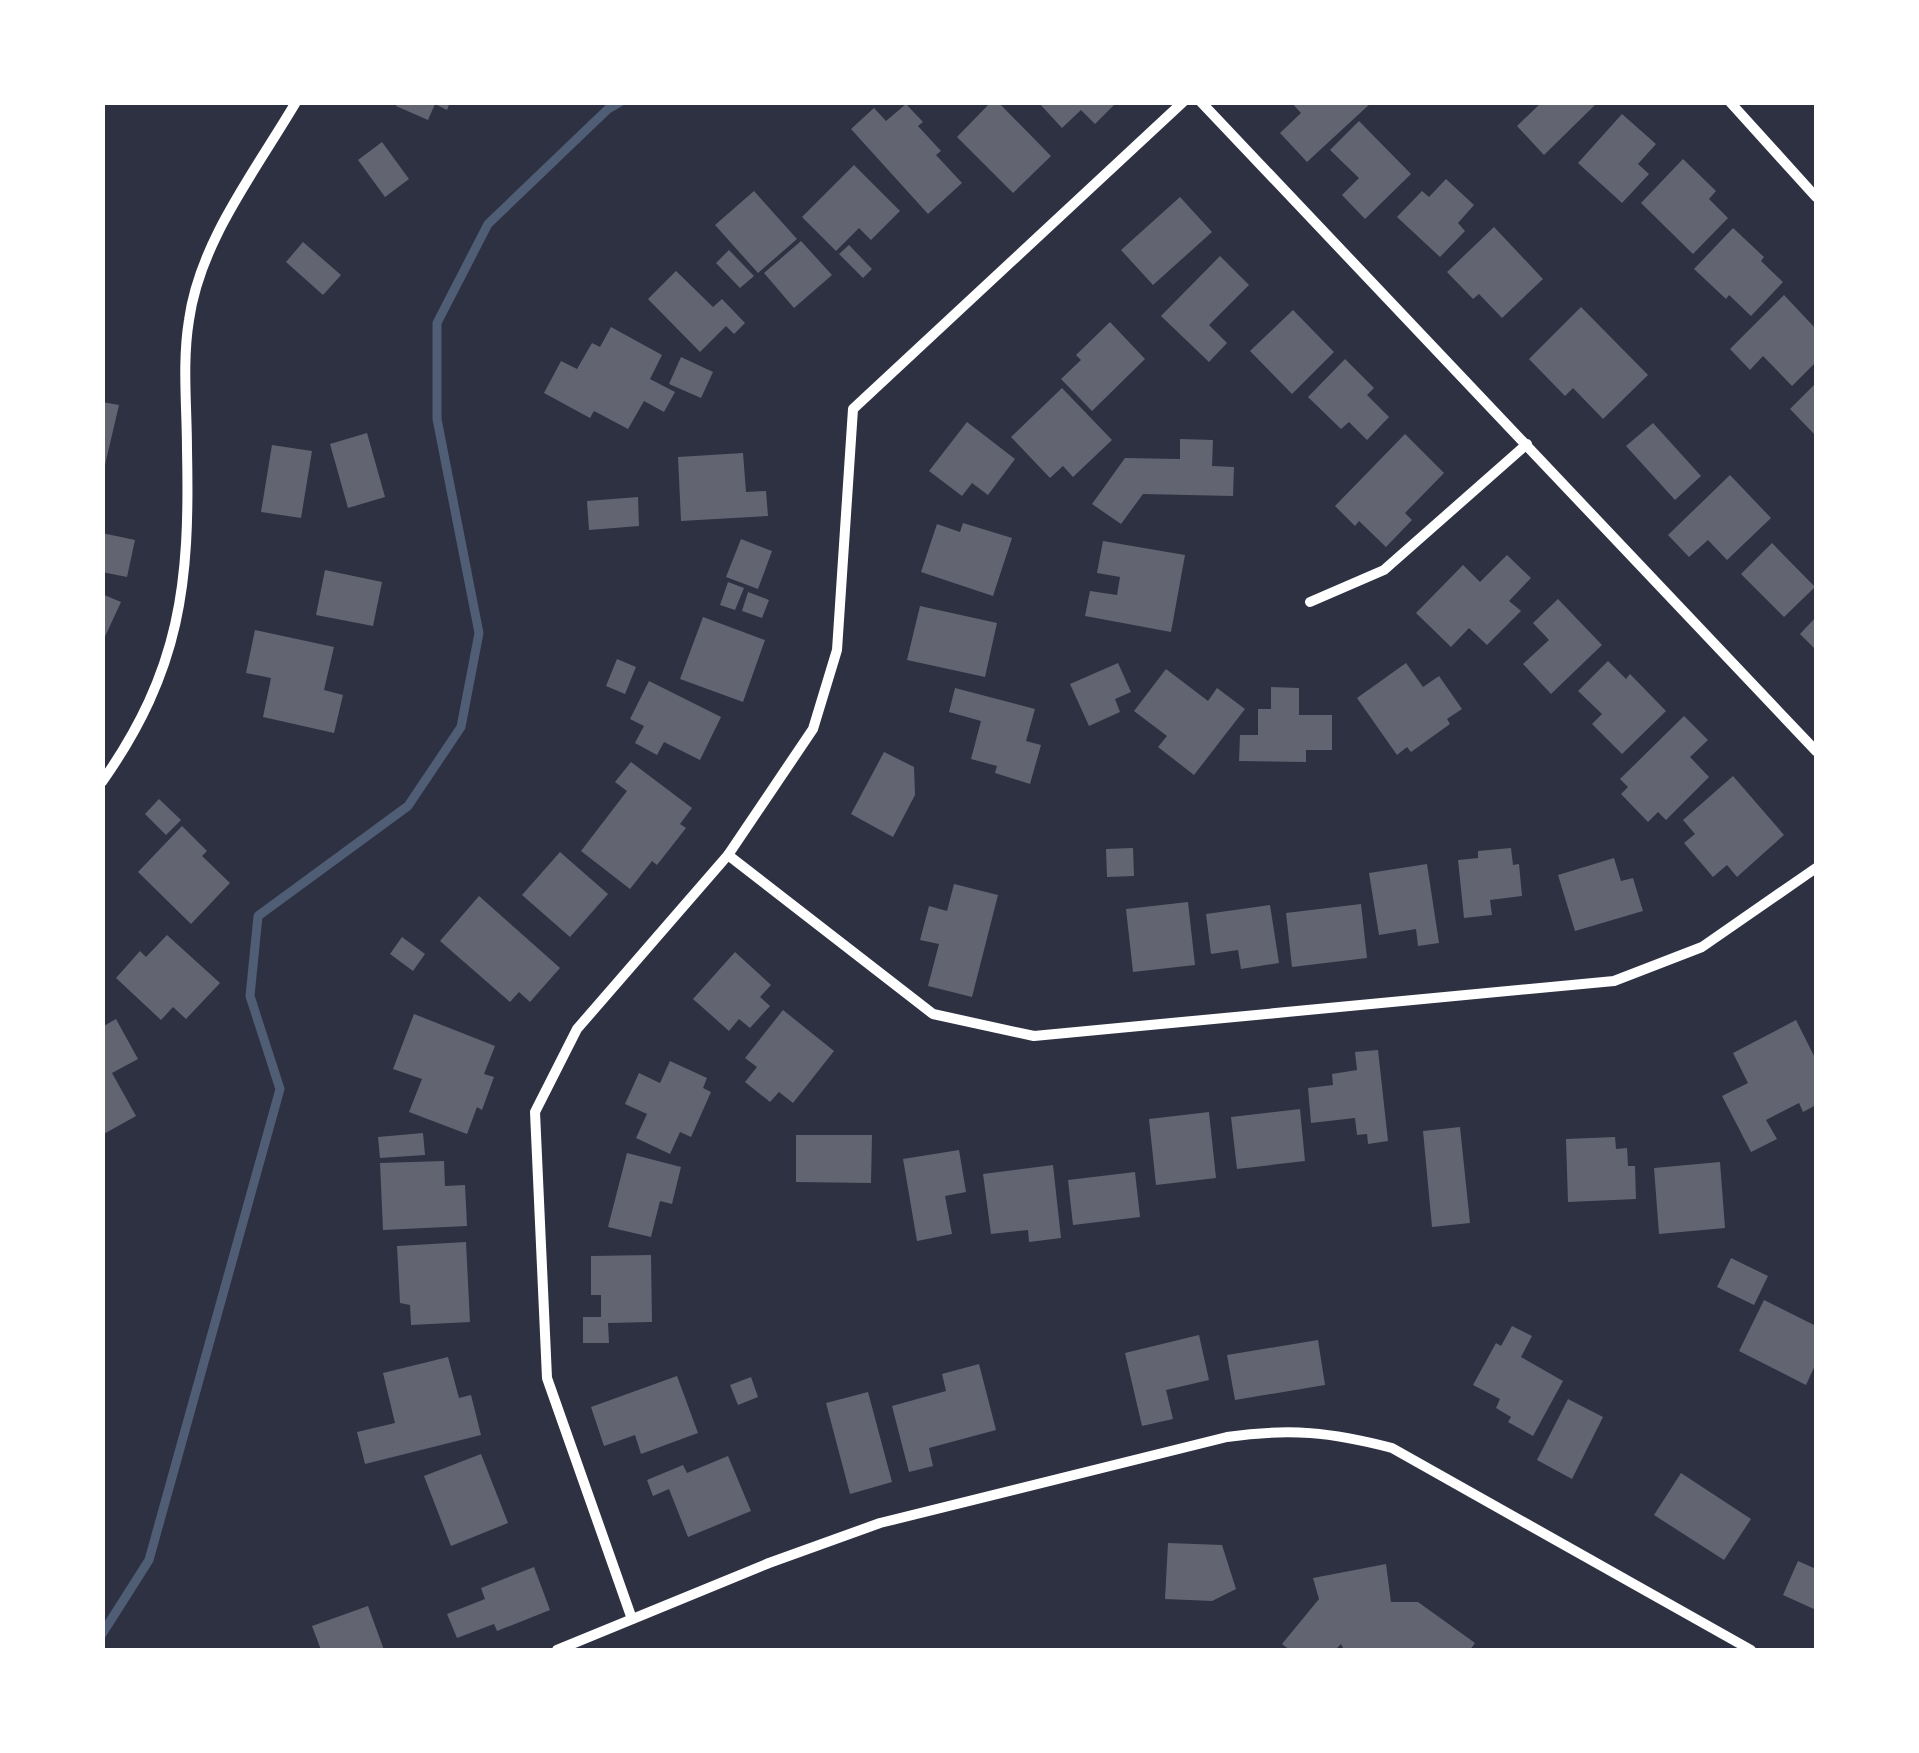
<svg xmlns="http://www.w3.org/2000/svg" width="1919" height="1753" font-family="'Space Grotesk',sans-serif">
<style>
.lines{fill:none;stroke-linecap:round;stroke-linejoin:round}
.stream{stroke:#4f5d75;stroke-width:9}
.building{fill:#626471}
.minor{stroke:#fff;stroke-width:10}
</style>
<rect width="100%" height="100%" fill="#2d3142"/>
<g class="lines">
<path class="stream" d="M102 1634 149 1560 280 1089 250 996 258 916 408 806 461 727 479 633 437 419V323L488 224 608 109 620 102"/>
</g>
<g class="building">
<path d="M398 102H450L447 110 435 104 428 120 396 106Z"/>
<path d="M991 102H998L1051 156 1013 193 957 137Z"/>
<path d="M1038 102H1117L1095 124 1081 110 1062 128Z"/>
<path d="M1291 102H1372L1307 162 1280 133 1301 113Z"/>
<path d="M1542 102H1598L1544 155 1517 126Z"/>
<path d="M906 104 923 122 918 126 941 151 936 155 962 183 928 214 851 129 874 108 886 121Z"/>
<path d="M1622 114 1656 144 1638 164 1649 174 1622 203 1578 163Z"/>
<path d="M1359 121 1411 174 1365 219 1342 195 1359 178 1330 150Z"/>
<path d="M382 142 409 179 385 197 358 160Z"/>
<path d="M1683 159 1716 191 1709 199 1728 218 1693 254 1641 203Z"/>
<path d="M854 165 900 211 871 240 859 228 836 251 802 217Z"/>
<path d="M1446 179 1474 205 1458 223 1465 231 1440 257 1397 217 1422 191 1429 197Z"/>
<path d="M754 191 797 239 758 273 715 225Z"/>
<path d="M1180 197 1212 232 1153 285 1121 250Z"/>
<path d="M1494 227 1543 279 1502 318 1479 294 1473 299 1447 272Z"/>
<path d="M1733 228 1764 257 1761 261 1783 282 1751 316 1729 295 1726 299 1694 269Z"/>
<path d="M801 241 832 275 794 308 764 273Z"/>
<path d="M303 242 341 275 323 295 286 262Z"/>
<path d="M849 245 872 269 863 278 839 254Z"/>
<path d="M729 250 754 276 740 288 716 263Z"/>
<path d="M1220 256 1249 285 1209 325 1227 343 1209 362 1161 316Z"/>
<path d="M676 271 713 307 722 299 745 323 734 334 726 326 700 352 648 299Z"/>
<path d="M1784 295 1816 329V362L1792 386 1763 356 1750 370 1730 349Z"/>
<path d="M1581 307 1648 375 1603 419 1573 388 1565 396 1529 359Z"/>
<path d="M1293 310 1334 352 1292 394 1250 351Z"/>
<path d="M1110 322 1145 359 1092 411 1061 379 1081 360 1076 355Z"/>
<path d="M611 327 662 355 650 379 675 392 664 412 644 401 628 429 594 411 590 418 544 393 561 361 577 369 592 343 600 347Z"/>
<path d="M681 357 713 372 701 398 669 384Z"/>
<path d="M1345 359 1374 388 1367 395 1389 417 1367 440 1349 422 1341 429 1308 397Z"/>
<path d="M1816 383V436L1790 409Z"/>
<path d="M1062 388 1112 440 1073 477 1063 466 1050 478 1011 437Z"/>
<path d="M102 402 119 405 104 469H102Z"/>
<path d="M967 422 1015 459 988 495 972 483 962 496 929 471Z"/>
<path d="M1653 423 1701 476 1675 500 1626 446Z"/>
<path d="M367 433 385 497 348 508 330 444Z"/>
<path d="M1405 434 1444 473 1405 513 1412 520 1386 547 1359 521 1355 526 1335 506Z"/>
<path d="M1180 439 1213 440 1212 466 1234 467 1233 496 1143 494 1121 524 1092 504 1125 458 1180 459Z"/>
<path d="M272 445 312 451 301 518 261 512Z"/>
<path d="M743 453 746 492 766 491 768 516 681 521 678 457Z"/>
<path d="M1730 475 1771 518 1727 560 1708 540 1689 557 1668 535Z"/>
<path d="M638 497 639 526 589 530 587 501Z"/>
<path d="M963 523 1012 538 993 596 921 572 937 524 960 532Z"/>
<path d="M102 533 135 540 127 577 102 572Z"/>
<path d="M741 539 772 551 758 589 726 577Z"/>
<path d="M1103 541 1185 555 1171 632 1085 616 1090 591 1117 595 1120 577 1097 573Z"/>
<path d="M1772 543 1815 587 1784 617 1741 574Z"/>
<path d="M1507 555 1531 578 1509 601 1521 611 1487 645 1469 628 1451 647 1416 613 1463 565 1480 582Z"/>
<path d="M325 570 382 582 373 626 316 615Z"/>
<path d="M728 582 744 588 735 610 720 605Z"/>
<path d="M748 592 769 600 762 618 742 611Z"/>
<path d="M102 594 121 602 102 643Z"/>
<path d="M1558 599 1602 645 1551 694 1523 664 1549 640 1533 623Z"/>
<path d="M920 606 997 623 985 677 907 660Z"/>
<path d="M703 617 765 640 743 702 680 679Z"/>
<path d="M1816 617V650L1800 634Z"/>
<path d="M255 630 334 647 324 690 343 695 334 733 263 717 271 678 246 673Z"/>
<path d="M617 659 636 667 625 694 606 686Z"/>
<path d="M1608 661 1626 679 1630 674 1666 711 1622 754 1592 724 1602 714 1578 691Z"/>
<path d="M1118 663 1131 692 1115 699 1120 712 1089 726 1070 684Z"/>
<path d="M1406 663 1423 687 1439 676 1462 709 1447 719 1450 724 1411 752 1407 747 1397 755 1357 698Z"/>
<path d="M1166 669 1208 701 1217 688 1245 709 1194 775 1158 747 1167 736 1134 711Z"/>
<path d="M649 681 721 717 700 760 664 742 657 755 635 743 644 726 630 719Z"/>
<path d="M1271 687 1299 688V715H1332V750H1306V762L1239 761 1240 735H1258V709H1271Z"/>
<path d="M955 688 1035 709 1026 741 1041 745 1030 784 995 773 997 766 971 759 981 721 949 712Z"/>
<path d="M1684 716 1708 740 1690 757 1709 777 1666 820 1658 812 1648 822 1621 794 1628 787 1620 779Z"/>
<path d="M884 752 914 767 915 795 893 837 851 814Z"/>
<path d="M631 762 692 808 680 824 686 828 657 865 652 861 630 889 581 851 627 791 615 782Z"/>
<path d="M1733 776 1784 835 1737 877 1727 865 1713 877 1684 843 1695 834 1683 820Z"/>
<path d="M159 799 181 820 166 835 145 814Z"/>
<path d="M182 826 207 851 202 856 230 883 191 924 138 872Z"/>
<path d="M1133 848 1134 876 1107 877 1106 849Z"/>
<path d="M1511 848 1513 865 1519 864 1522 896 1490 900 1492 915 1464 918 1458 860 1478 858V851Z"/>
<path d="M560 852 608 894 570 937 522 895Z"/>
<path d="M1614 858 1621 881 1633 878 1643 911 1575 931 1558 875Z"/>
<path d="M1427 864 1439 943 1418 946 1416 929 1379 935 1369 873Z"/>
<path d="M954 884 998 895 972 997 928 986 939 944 920 940 929 906 947 911Z"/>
<path d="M479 896 560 968 530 1002 519 992 510 1002 440 941Z"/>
<path d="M1188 902 1195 965 1133 972 1126 909Z"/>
<path d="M1361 904 1367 958 1292 967 1286 913Z"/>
<path d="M1270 905 1279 963 1241 969 1238 950 1211 954 1206 914Z"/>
<path d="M167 935 220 983 186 1019 173 1007 161 1020 116 978 140 951 146 957Z"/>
<path d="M402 937 425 954 413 971 390 954Z"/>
<path d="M735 952 771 985 760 997 770 1006 750 1028 739 1019 729 1031 693 999Z"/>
<path d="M783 1010 834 1051 793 1103 779 1092 770 1102 745 1082 757 1067 745 1058Z"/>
<path d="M414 1014 495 1046 484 1074 494 1077 482 1110 477 1107 467 1134 409 1112 422 1079 393 1069Z"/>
<path d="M116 1019 138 1059 112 1073 136 1116 102 1135V1027Z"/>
<path d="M1796 1020 1816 1060V1105L1803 1112 1799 1103 1766 1120 1777 1139 1751 1152 1722 1096 1748 1083 1733 1053Z"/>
<path d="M1378 1050 1388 1141 1368 1144 1367 1134 1357 1135 1355 1118 1311 1123 1308 1088 1333 1085 1332 1074 1357 1070 1355 1052Z"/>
<path d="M670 1061 707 1078 703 1088 711 1092 691 1137 680 1132 670 1154 636 1138 647 1114 625 1104 639 1073 660 1083Z"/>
<path d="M1300 1109 1305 1161 1237 1169 1231 1117Z"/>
<path d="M1209 1112 1216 1178 1156 1185 1149 1119Z"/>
<path d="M1460 1127 1470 1223 1432 1227 1423 1131Z"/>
<path d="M423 1133 425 1155 380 1158 378 1137Z"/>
<path d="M796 1135H872L871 1183 796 1182Z"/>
<path d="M1615 1137 1616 1149 1627 1148 1628 1166H1635L1636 1199 1568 1202 1566 1139Z"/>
<path d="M959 1150 966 1192 945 1196 952 1234 917 1241 903 1159Z"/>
<path d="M627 1153 681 1167 672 1204 660 1201 651 1237 608 1227Z"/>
<path d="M444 1161 445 1186 465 1185 467 1226 383 1230 380 1163Z"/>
<path d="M1720 1162 1725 1228 1659 1234 1654 1168Z"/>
<path d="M1053 1165 1061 1238 1029 1242 1028 1230 991 1234 983 1174Z"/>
<path d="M1135 1172 1140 1217 1073 1225 1068 1180Z"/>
<path d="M466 1242 470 1322 411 1325 410 1305 400 1303 397 1246Z"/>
<path d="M651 1255 652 1322 608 1323 609 1343H583V1317H601V1295H591V1256Z"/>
<path d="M1731 1258 1768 1276 1754 1305 1717 1287Z"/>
<path d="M1764 1300 1816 1326V1363L1806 1385 1739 1351Z"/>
<path d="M1512 1326 1532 1336 1521 1357 1563 1381 1533 1436 1508 1422 1511 1417 1496 1408 1500 1399 1473 1385 1496 1343 1501 1346Z"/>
<path d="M1199 1335 1209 1380 1166 1390 1173 1419 1142 1426 1125 1353Z"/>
<path d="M1318 1340 1325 1385 1235 1400 1227 1355Z"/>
<path d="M448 1357 459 1398 471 1395 481 1435 365 1464 357 1432 395 1423 383 1373Z"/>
<path d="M979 1364 996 1430 929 1448 933 1466 909 1472 892 1406 946 1391 942 1374Z"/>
<path d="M677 1376 698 1433 641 1454 635 1435 604 1446 591 1407Z"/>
<path d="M751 1377 758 1397 738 1405 730 1385Z"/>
<path d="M868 1392 892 1482 850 1494 826 1403Z"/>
<path d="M1568 1399 1603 1417 1572 1479 1537 1460Z"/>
<path d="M481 1454 508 1523 451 1546 424 1476Z"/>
<path d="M728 1456 751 1511 688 1537 669 1489 653 1496 647 1480 683 1465 687 1473Z"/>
<path d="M1681 1473 1751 1519 1724 1560 1654 1515Z"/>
<path d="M1168 1543 1222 1545 1236 1589 1212 1601 1165 1599Z"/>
<path d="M1798 1561 1816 1569V1610L1783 1595Z"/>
<path d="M1386 1564 1391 1602H1418L1475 1643 1470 1650H1344L1341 1644 1335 1650H1290L1282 1644 1319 1599 1313 1578Z"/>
<path d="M534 1567 550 1610 497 1631 494 1624 457 1638 447 1614 485 1599 481 1588Z"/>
<path d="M368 1606 384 1650H321L312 1626Z"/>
</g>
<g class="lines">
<g class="minor">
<path d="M1201 102 1816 751"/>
<path d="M1730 102 1816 197"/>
<path d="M1310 602 1384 570 1527 444"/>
<path d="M102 782C181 669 190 584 187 450 187 407 182 363 189 320 200 241 256 170 296 102"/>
<path d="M728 855 933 1014 1034 1036 1614 981 1702 947 1816 868"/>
<path d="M632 1619 547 1378 535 1112 577 1029 728 855 813 729 837 650 853 409 1183 102"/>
<path d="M557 1650 769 1563 880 1523 1227 1437C1290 1428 1331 1432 1392 1448L1751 1650"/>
</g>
</g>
<rect width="1919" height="1753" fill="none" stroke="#ffffff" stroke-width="210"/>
</svg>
